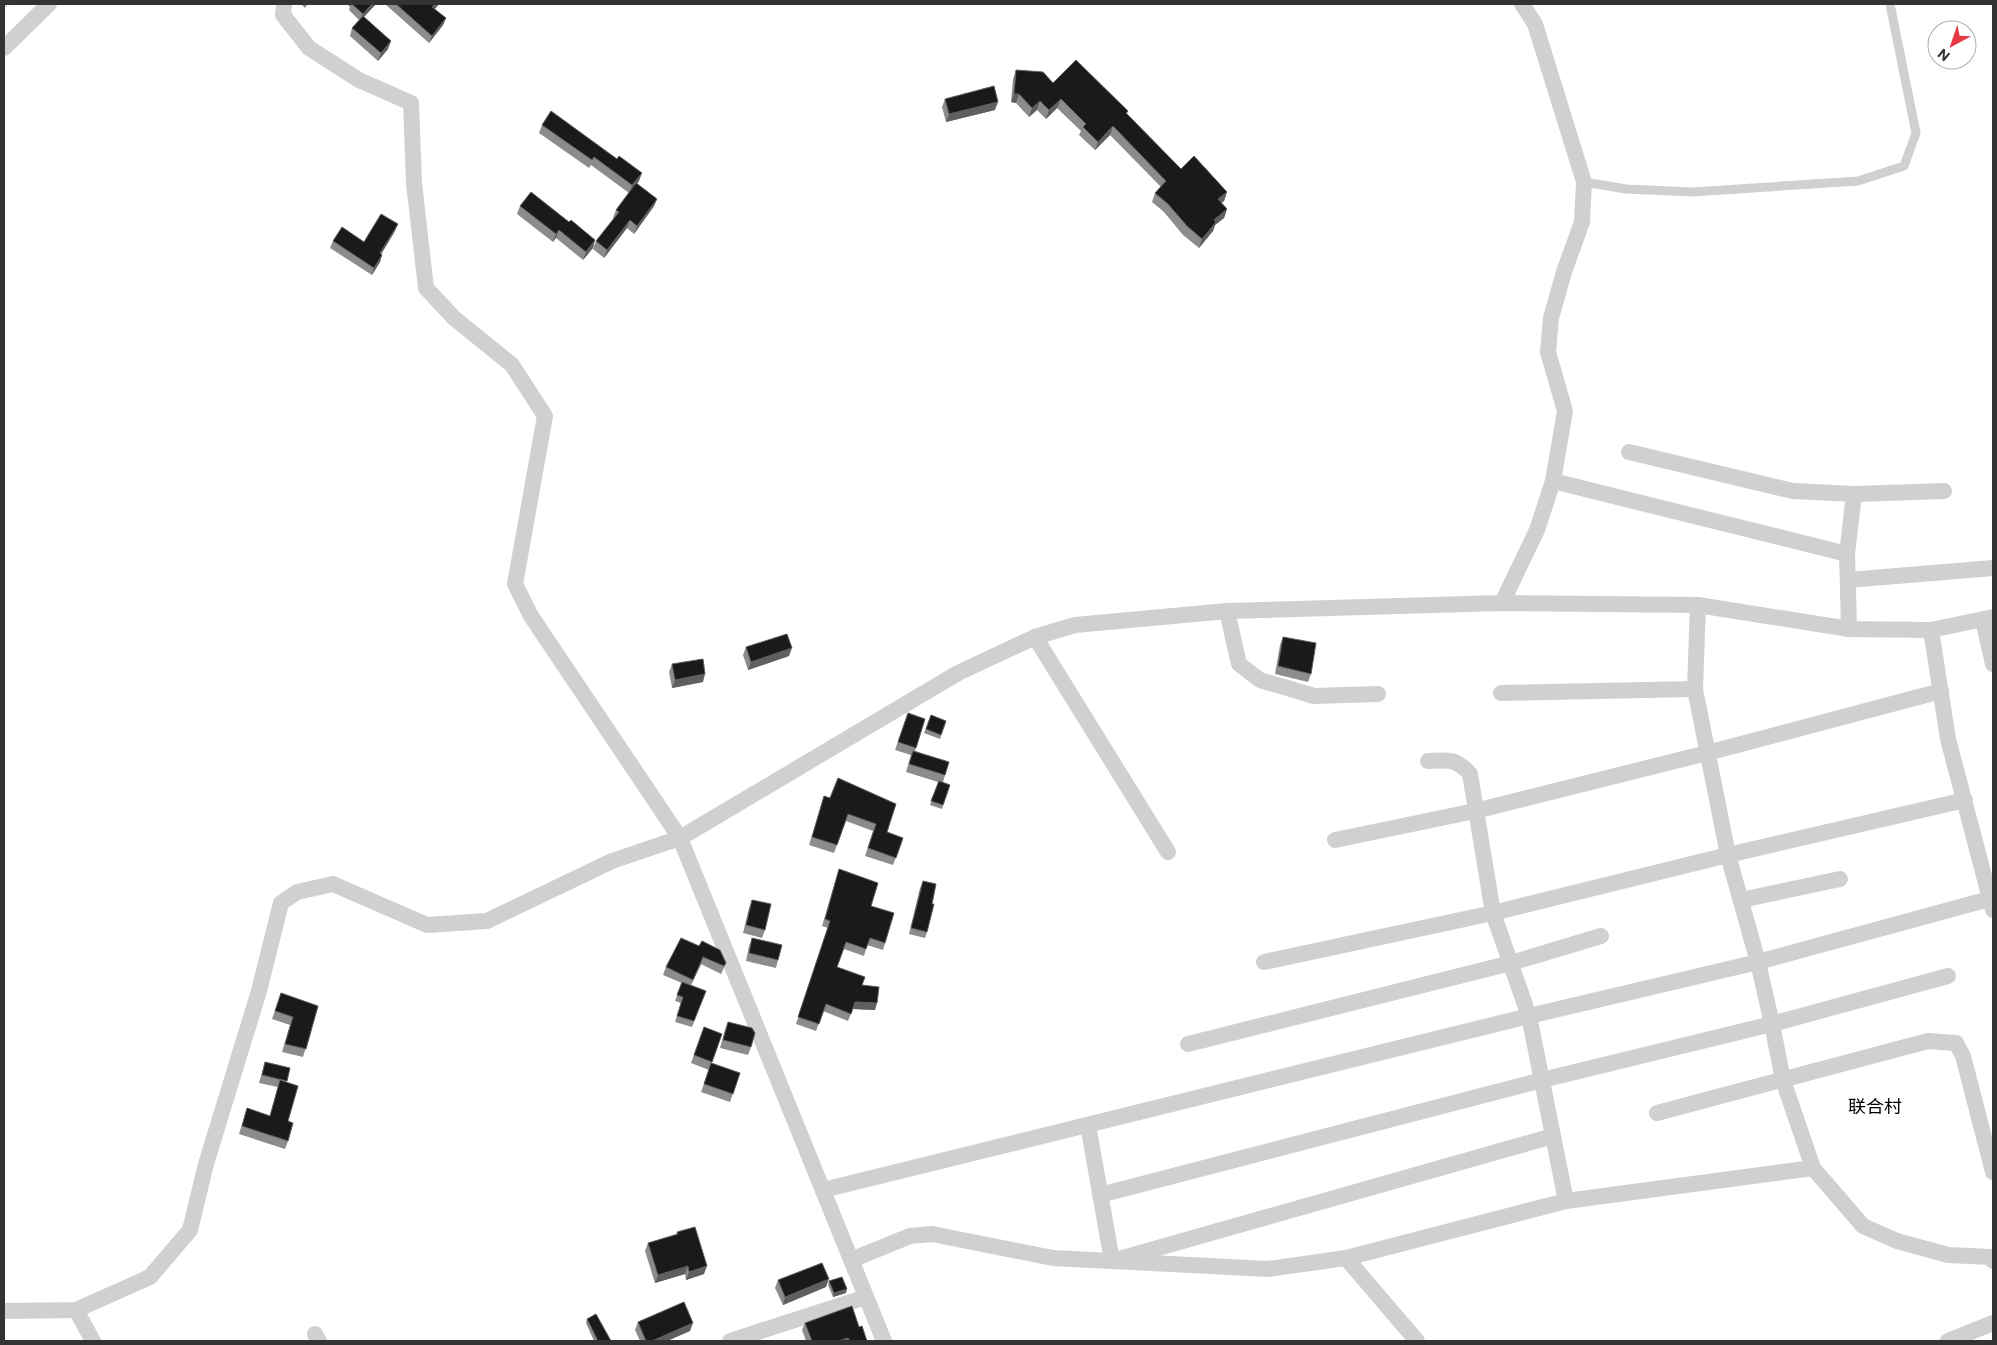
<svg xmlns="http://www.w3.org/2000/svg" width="1997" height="1345" font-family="Commissioner,'Noto Sans SC',sans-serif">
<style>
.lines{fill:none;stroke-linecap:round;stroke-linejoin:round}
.path{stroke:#cdcdcd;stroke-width:3;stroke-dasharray:2.5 2.5;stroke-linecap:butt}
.lane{stroke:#d0d0d0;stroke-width:9}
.street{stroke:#d0d0d0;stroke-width:16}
.wall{fill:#8c8c8c}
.shaded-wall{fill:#5f5f5f}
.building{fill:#1a1a1a;stroke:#5f5f5f}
.labels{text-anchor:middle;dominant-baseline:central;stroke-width:5;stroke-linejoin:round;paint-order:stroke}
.quarter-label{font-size:18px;fill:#000;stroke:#fff}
</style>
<rect width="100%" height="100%" fill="#fff"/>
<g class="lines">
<path class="path" d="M4 6 9 4"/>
<path class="lane" d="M1584 182 1626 189 1692 192 1858 181 1904 166 1916 133 1890 4"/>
<g class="street">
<path d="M284 4 283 15 309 48 359 80 411 103 414 183 426 288 454 318 512 365 545 416 515 584 531 616 680 838 884 1341"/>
<path d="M4 48 49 4"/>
<path d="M1629 452 1793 491 1854 494 1944 491"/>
<path d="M1553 481 1847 554"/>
<path d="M1848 580 1993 568"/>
<path d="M1502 603 1537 530 1553 481 1565 411 1548 352 1551 318 1564 272 1582 222 1584 182 1535 24 1522 4"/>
<path d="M1698 605 1695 689 1728 855 1758 962 1772 1024 1783 1080 1813 1168 1863 1226 1897 1241 1948 1255 1991 1257 1993 1261"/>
<path d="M1227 611 1239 664 1260 680 1314 696 1378 694"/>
<path d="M1983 620 1993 664"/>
<path d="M1849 629 1847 554 1854 494"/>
<path d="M1931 630 1948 739 1993 910"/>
<path d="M1035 637 1168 852"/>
<path d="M1501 693 1695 689"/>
<path d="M1428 761C1448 760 1456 758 1470 774L1493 913 1529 1016 1566 1201"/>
<path d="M1335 840 1475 811 1707 753 1941 691"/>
<path d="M1741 900 1840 879"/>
<path d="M1264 962 1493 913 1728 855 1965 800"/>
<path d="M1188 1044 1511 963 1601 936"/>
<path d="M1657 1113 1928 1041 1956 1043 1963 1056 1993 1172"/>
<path d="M1088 1125 1112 1261 1553 1136"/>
<path d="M823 1190 1529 1016 1758 962 1993 898"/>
<path d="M1100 1195 1542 1080 1772 1024 1948 976"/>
<path d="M1346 1258 1417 1341"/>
<path d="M851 1260 910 1236 932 1234 1053 1258 1268 1269 1346 1258 1566 1201 1813 1168"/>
<path d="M76 1310 93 1341"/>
<path d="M4 1311 76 1310 150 1277 190 1230 206 1164 259 991 281 903 297 892 333 884 427 925 487 921 612 861 680 838 958 673 1035 637 1075 625 1227 611 1502 603 1698 605 1849 629 1931 630 1993 617"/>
<path d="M315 1334 319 1341"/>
<path d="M730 1341 866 1297"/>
<path d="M1948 1341 1993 1323"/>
</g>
</g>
<g class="wall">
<path d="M301 4H308L305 8Z"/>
<path d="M347 4H376L364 17 388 49 378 61 350 36 352 28 359 20 349 10 350 7Z"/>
<path d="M385 4H439L434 9 446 18 443 25 429 43Z"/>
<path d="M1016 70 1128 111 1127 114 1181 169 1227 192 1224 201 1221 203 1227 209 1224 218 1215 225 1213 231 1199 248 1183 235 1164 212 1152 202 1155 193 1161 187 1110 135 1095 150 1079 135 1081 131 1057 108 1046 119 1037 110 1029 117 1016 103 1011 102 1013 79Z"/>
<path d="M945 99 995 110 946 122 942 107Z"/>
<path d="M542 125 617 159 642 173 637 183 657 199 654 206 634 234 627 228 604 258 593 249 596 241 614 219 613 218 616 210 629 193 591 165 589 168 539 133Z"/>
<path d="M520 206 569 222 595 240 593 248 583 260 556 238 553 242 517 214Z"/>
<path d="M395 231 381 254 382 255 380 262 372 275 330 248 333 241 364 242Z"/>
<path d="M1283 637 1311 674 1308 682 1275 674 1280 645Z"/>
<path d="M746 647 789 656 748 670 743 655Z"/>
<path d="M672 664 703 682 672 688 669 672Z"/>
<path d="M931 715 946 721 940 739 924 733Z"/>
<path d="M925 719 915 751 949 762 943 782 950 785 942 809 930 805 938 782 906 772 911 755 895 750 905 721Z"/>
<path d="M838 778 887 832 903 838 893 865 865 856 873 831 846 821 834 853 809 845 824 796 830 798Z"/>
<path d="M839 869 871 906 885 943 883 950 867 945 864 956 844 949 837 967 862 985 875 1010 853 1009 848 1021 823 1011 816 1031 796 1024 828 928 822 926Z"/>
<path d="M923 881 927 932 925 938 909 934 920 888Z"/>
<path d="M752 900 765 930 762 938 743 933 749 908Z"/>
<path d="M681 938 726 963 721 974 701 964 691 985 706 991 692 1027 675 1022 681 1003 675 1001 682 983 663 975 666 967Z"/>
<path d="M752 938 778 960 776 968 746 961 749 946Z"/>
<path d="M281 993 318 1006 303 1057 282 1052 290 1025 272 1019Z"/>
<path d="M728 1022 751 1047 748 1055 720 1048 725 1030Z"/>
<path d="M704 1027 722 1034 712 1063 740 1073 730 1102 701 1092 709 1070 691 1063Z"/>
<path d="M265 1062 290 1068 287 1082 288 1141 285 1149 239 1134 247 1108 270 1116 278 1087 259 1083Z"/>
<path d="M677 1232 704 1274 686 1280 685 1274 655 1283 645 1251 648 1243 676 1235Z"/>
<path d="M778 1280 826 1287 783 1305 775 1288Z"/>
<path d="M829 1281 846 1293 833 1297 828 1285Z"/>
<path d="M587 1319 611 1341H594L586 1323Z"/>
<path d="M638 1322 690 1331 667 1341H640L635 1330Z"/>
<path d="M805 1323 859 1327 867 1341H806L802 1330Z"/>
</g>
<g class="shaded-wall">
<path d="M372 4H376L360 21 363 14Z"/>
<path d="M435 4H439L430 15 432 7Z"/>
<path d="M446 18 443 25 429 43 432 36Z"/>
<path d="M391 41 388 49 378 61 381 53Z"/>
<path d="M1014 94H1019L1016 103 1011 102Z"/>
<path d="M1061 99 1057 108 1046 119 1049 110Z"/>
<path d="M1040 101 1037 110 1029 117 1032 108Z"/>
<path d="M998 102 995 110 946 122 949 114Z"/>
<path d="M1113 126 1110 135 1095 150 1098 142Z"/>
<path d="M642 173 639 181 630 193 632 185Z"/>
<path d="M1227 192 1224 201 1215 208 1218 199Z"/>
<path d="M657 199 654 206 634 234 637 226Z"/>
<path d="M1227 209 1224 218 1215 225 1213 231 1199 248 1202 239 1214 220Z"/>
<path d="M630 220 627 228 604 258 607 250Z"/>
<path d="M398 224 395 231 377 261 380 253Z"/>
<path d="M559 230 556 238 553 242 556 234Z"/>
<path d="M595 240 593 248 583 260 586 252Z"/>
<path d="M382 255 380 262 372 275 374 268Z"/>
<path d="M792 648 789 656 748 670 751 662Z"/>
<path d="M705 674 703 682 672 688 675 680Z"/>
<path d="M703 957 701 964 690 987 693 980Z"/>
<path d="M855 1002 877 1003 875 1010 853 1009Z"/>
<path d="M688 1266 685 1274 655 1283 658 1275Z"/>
<path d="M707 1266 704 1274 686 1280 689 1272Z"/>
<path d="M829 1279 826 1287 783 1305 785 1297Z"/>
<path d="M847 1289 846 1293 833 1297 834 1293Z"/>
<path d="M693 1323 690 1331 667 1341H652Z"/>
<path d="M848 1338 847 1341H838Z"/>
</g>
<g class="building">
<path d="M352 4H372L363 14Z"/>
<path d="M396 4H435L432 7 446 18 432 36Z"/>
<path d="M363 16 391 41 381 53 352 28Z"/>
<path d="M1076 60 1128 111 1126 113 1181 169 1194 156 1227 192 1218 199 1227 209 1214 220 1216 222 1202 239 1187 226 1168 204 1155 193 1166 181 1113 126 1098 142 1083 127 1086 124 1061 99 1049 110 1040 101 1032 108 1019 94H1014L1016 70 1043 72 1053 83Z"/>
<path d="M994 86 998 102 949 114 945 99Z"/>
<path d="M551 111 617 159 619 156 642 173 632 185 594 157 592 160 542 125Z"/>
<path d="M636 183 657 199 637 226 630 220 607 250 596 241 619 212 616 210Z"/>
<path d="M531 192 569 222 571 220 595 240 586 252 559 230 556 234 520 206Z"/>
<path d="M381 214 398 224 380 253 382 255 374 268 333 241 342 227 364 242Z"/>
<path d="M787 634 792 648 751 662 746 647Z"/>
<path d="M1283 637 1316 643 1311 674 1278 666Z"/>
<path d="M703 659 705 674 675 680 672 664Z"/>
<path d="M908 713 925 719 916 748 898 742Z"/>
<path d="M931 715 946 721 941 735 926 729Z"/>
<path d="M913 751 949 762 945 775 909 764Z"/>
<path d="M838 778 896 804 887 832 903 838 896 858 868 848 876 824 848 814 837 845 812 837 824 796 830 798Z"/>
<path d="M939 781 950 785 943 805 931 801Z"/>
<path d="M839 869 878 883 871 906 894 913 885 943 870 938 866 949 846 942 837 967 865 977 862 985 879 987 877 1003 855 1002 851 1014 826 1004 819 1024 798 1017 830 921 825 919Z"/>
<path d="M923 881 936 884 932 904H934L927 932 911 928Z"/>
<path d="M752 900 771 904 765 930 746 925Z"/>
<path d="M681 938 699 946 702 941 720 950 726 963 724 966 703 957 693 980 666 967Z"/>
<path d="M752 938 782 945 778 960 749 953Z"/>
<path d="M682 982 706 991 694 1021 677 1016 683 997 677 995Z"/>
<path d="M281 993 318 1006 306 1049 285 1044 293 1017 275 1011Z"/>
<path d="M728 1022 752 1028 755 1033 751 1047 723 1040Z"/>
<path d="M704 1027 722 1034 712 1062 694 1055Z"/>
<path d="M265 1062 290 1068 287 1081 262 1075Z"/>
<path d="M711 1063 740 1073 733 1094 704 1084Z"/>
<path d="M280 1080 298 1086 288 1121 293 1123 288 1141 242 1126 247 1108 270 1116Z"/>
<path d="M695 1227 707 1266 689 1272 688 1266 658 1275 648 1243 678 1234 677 1232Z"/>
<path d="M822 1263 829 1279 785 1297 778 1280Z"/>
<path d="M842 1277 847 1289 834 1293 829 1281Z"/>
<path d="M684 1302 693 1323 652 1341H646L638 1322Z"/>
<path d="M852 1306 859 1327 862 1326 867 1341H850L848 1338 838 1341H812L805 1323Z"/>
<path d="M596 1314 611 1341H598L587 1319Z"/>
</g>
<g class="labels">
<g class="quarter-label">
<text x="1875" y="1106">联合村</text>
</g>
</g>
<rect width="1997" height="1345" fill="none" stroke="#333333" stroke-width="10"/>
<g transform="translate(1952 45) rotate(220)"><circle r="24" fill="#ffffff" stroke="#adadad"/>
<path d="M0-4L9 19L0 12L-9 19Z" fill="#e63946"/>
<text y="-8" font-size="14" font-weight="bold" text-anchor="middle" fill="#333333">N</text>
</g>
</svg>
